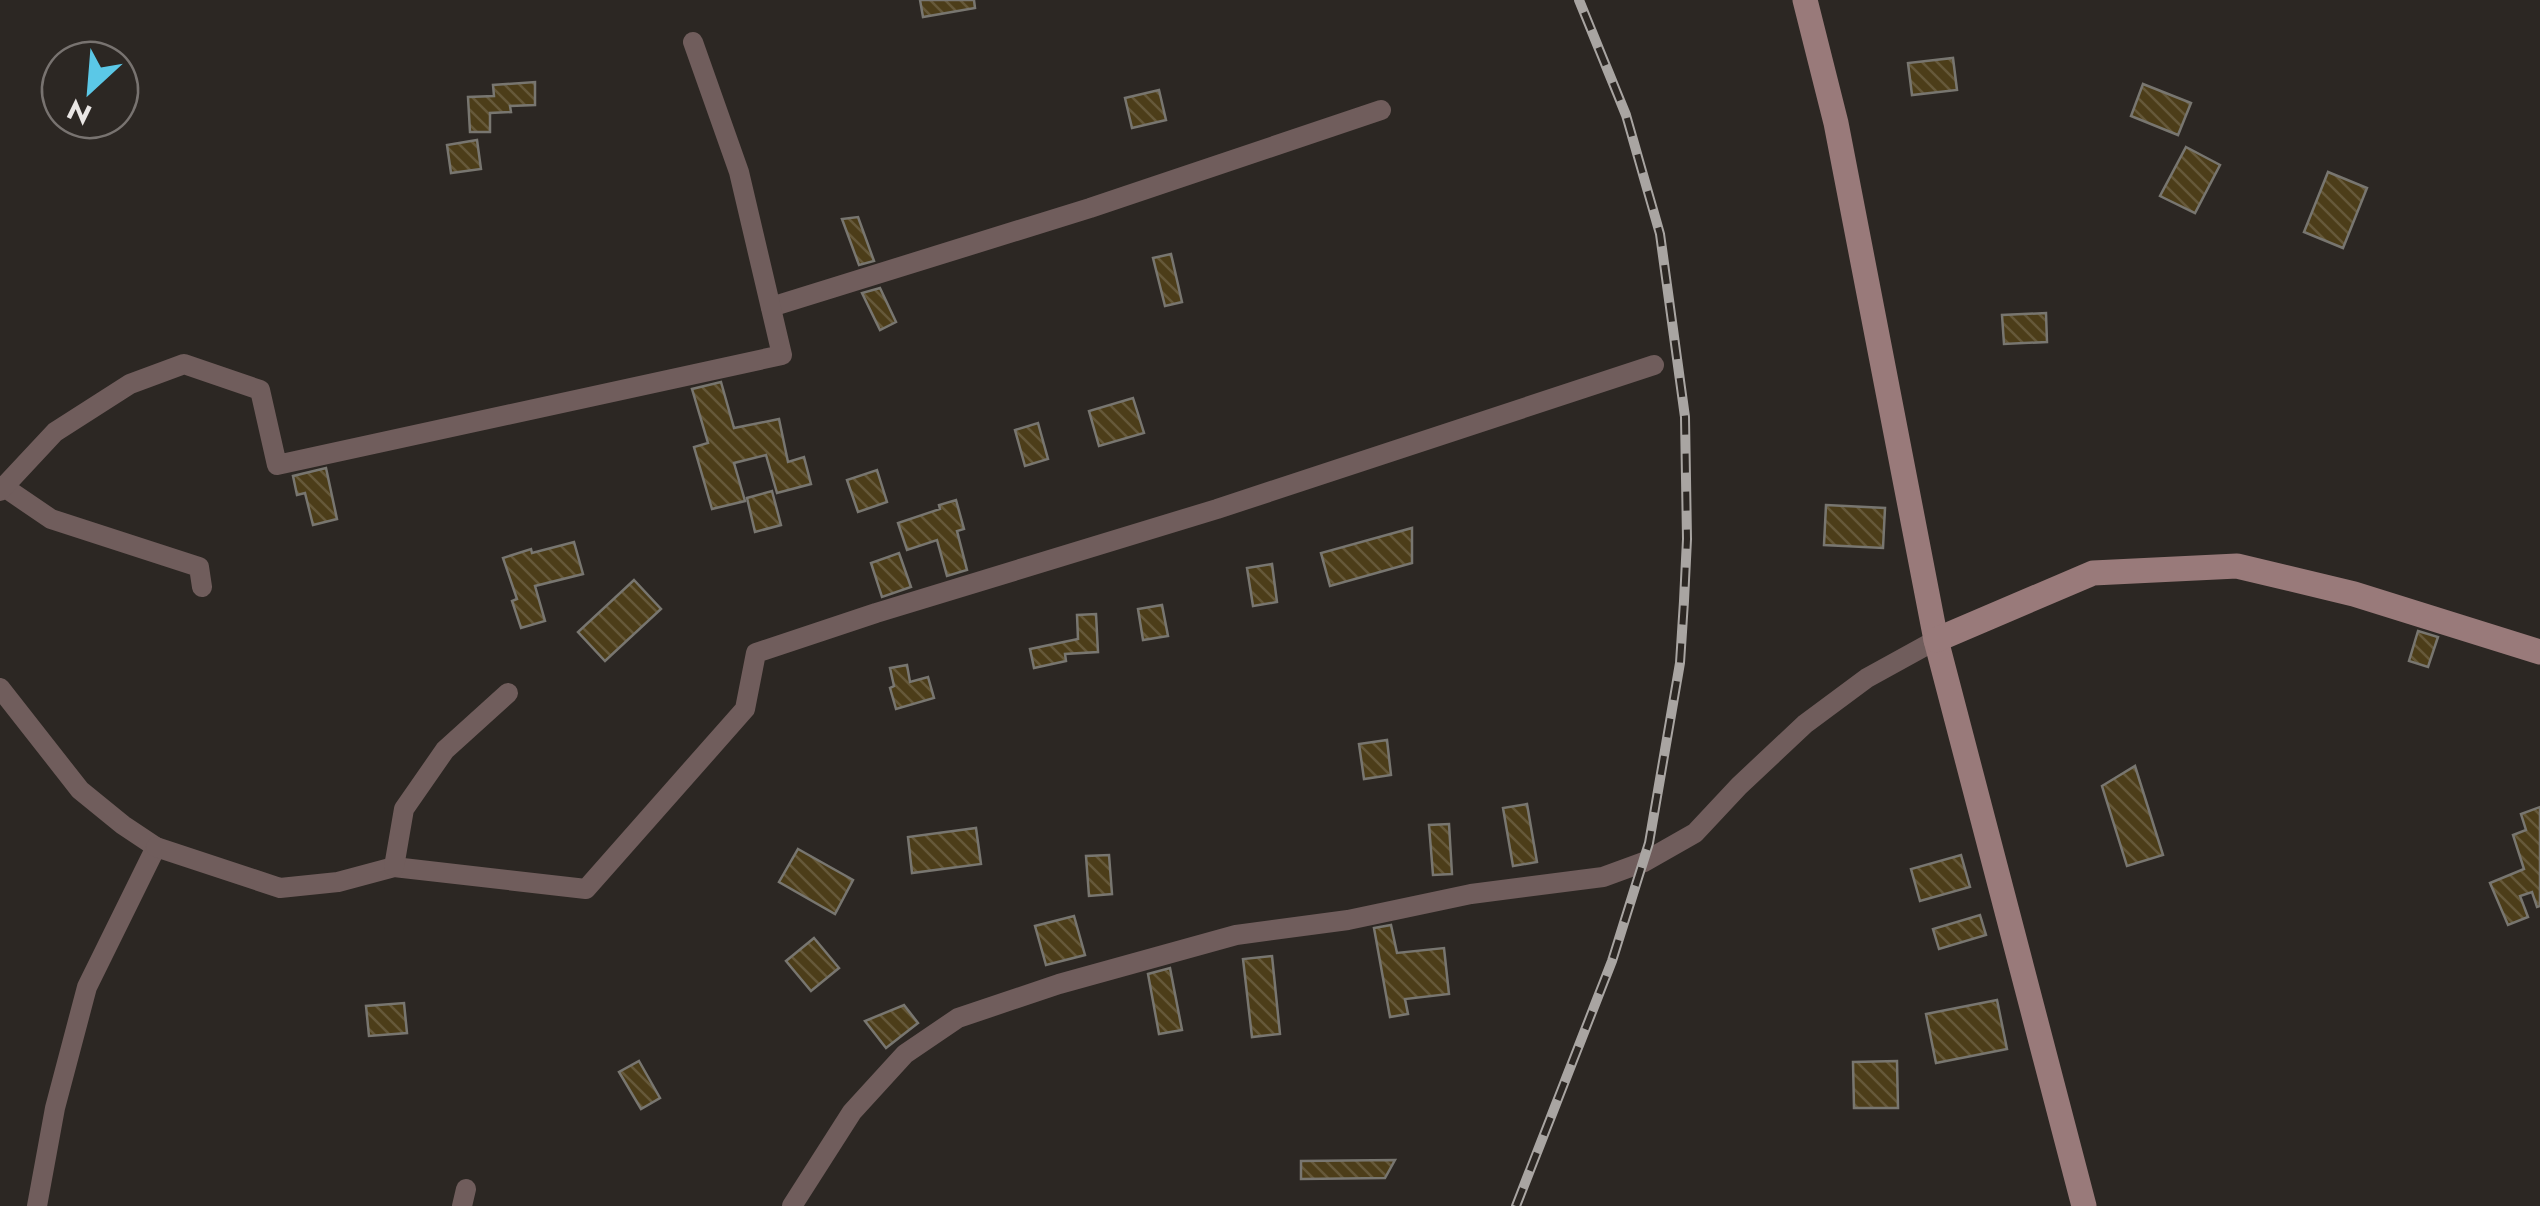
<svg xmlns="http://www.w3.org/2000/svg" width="2540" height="1206" font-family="Jost,sans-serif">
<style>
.building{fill:url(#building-back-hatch);stroke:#787670;stroke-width:2.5}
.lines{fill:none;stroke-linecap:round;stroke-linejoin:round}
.street{stroke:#705d5c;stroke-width:20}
.secondary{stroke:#997a7a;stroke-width:25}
.rail-casing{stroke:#a9a5a2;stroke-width:10}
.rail{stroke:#2c2723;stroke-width:6;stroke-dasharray:19;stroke-linecap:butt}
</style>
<defs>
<pattern id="building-back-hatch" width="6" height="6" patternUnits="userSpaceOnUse" patternTransform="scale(2.5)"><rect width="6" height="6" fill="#4c3d19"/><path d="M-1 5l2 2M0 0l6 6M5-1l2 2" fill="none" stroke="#66593a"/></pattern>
</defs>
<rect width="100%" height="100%" fill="#2c2723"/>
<g class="building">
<path d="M920 0H974L975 8 923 17Z"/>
<path d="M1953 58 1957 90 1912 95 1908 63Z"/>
<path d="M535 82V105L510 106 511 112 490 113V132H470L468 97 494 96 493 85Z"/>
<path d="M2143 84 2191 103 2178 135 2131 116Z"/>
<path d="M1159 90 1166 120 1132 128 1125 98Z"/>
<path d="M477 140 481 169 451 173 447 145Z"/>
<path d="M2186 147 2220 165 2195 213 2160 196Z"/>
<path d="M2328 172 2367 188 2343 248 2304 232Z"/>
<path d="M858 217 874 261 859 265 842 219Z"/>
<path d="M1171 254 1182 302 1165 306 1153 258Z"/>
<path d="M880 288 896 322 880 330 862 293Z"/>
<path d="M2046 313 2047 342 2004 344 2002 315Z"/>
<path d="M721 382 734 428 779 419 788 462 804 457 811 484 777 493 766 455 734 463 745 501 712 509 694 447 708 443 692 389Z"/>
<path d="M1133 398 1144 433 1099 446 1089 411Z"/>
<path d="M1038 423 1048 459 1025 466 1015 430Z"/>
<path d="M326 468 337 519 313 525 305 493 297 495 293 476Z"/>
<path d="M877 470 887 502 858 512 847 480Z"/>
<path d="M772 491 781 525 755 532 747 498Z"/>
<path d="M956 500 964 529 957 531 967 570 947 576 937 540 907 550 898 523 940 509 939 505Z"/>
<path d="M1826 505 1885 508 1883 548 1824 545Z"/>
<path d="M1412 528V563L1330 586 1321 553Z"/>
<path d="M574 542 583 574 535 586 545 621 521 628 512 601 517 599 503 558 531 549 532 553Z"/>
<path d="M899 553 911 587 882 597 871 563Z"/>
<path d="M1272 564 1277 602 1253 606 1247 568Z"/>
<path d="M634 580 661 609 605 661 578 632Z"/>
<path d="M1162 605 1168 636 1143 640 1138 609Z"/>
<path d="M1096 614 1098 652 1065 654 1066 661 1034 668 1030 649 1078 639 1077 615Z"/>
<path d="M2418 631 2438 637 2428 667 2409 661Z"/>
<path d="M907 665 910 682 928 677 934 698 896 709 890 688 894 686 890 668Z"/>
<path d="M1387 740 1391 775 1364 779 1359 744Z"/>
<path d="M2135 766 2163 855 2127 866 2102 786Z"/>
<path d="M1527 804 1537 862 1513 866 1503 808Z"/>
<path d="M2540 807V906L2537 907 2532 892 2520 896 2528 917 2508 925 2490 883 2524 869 2513 835 2526 830 2521 814Z"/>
<path d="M1449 824 1452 874 1433 875 1429 825Z"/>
<path d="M976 828 981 864 912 873 908 837Z"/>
<path d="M798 849 853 880 835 914 779 882Z"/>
<path d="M1109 855 1112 894 1089 896 1086 856Z"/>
<path d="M1961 855 1970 887 1920 901 1911 869Z"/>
<path d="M1980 915 1986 935 1939 949 1933 929Z"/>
<path d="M1074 916 1085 955 1046 965 1035 926Z"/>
<path d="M1391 925 1397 953 1444 948 1449 994 1405 999 1408 1014 1390 1017 1374 928Z"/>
<path d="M814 938 839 968 811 991 786 961Z"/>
<path d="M1272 956 1280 1034 1252 1037 1243 959Z"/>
<path d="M1170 968 1182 1030 1159 1034 1148 974Z"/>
<path d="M1997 1000 2007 1049 1936 1063 1926 1014Z"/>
<path d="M404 1003 407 1033 369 1036 366 1006Z"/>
<path d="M904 1005 918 1023 886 1048 865 1021Z"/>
<path d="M639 1061 660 1098 641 1109 619 1072Z"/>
<path d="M1897 1061 1898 1108H1854L1853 1062Z"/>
<path d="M1395 1160 1385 1178 1301 1179V1161Z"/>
</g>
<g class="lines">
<g class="street">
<path d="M771 307 1090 208 1381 110"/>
<path d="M4 487 51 519 199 567 202 587"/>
<path d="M0 491 55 432 130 384 184 364 260 390 277 465 782 355 739 172 693 42"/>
<path d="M0 688 80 790 123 825 156 847 87 987 55 1108 37 1206"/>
<path d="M156 847 280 888 338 882 394 867 586 889 745 709 756 653 876 613 1217 509 1654 365"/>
<path d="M394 867 404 809 445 750 508 693"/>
<path d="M462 1206 466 1189"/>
<path d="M792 1206 852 1112 905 1054 958 1018 1059 984 1236 935 1348 920 1471 894 1603 877 1644 862 1695 833 1739 786 1805 724 1867 678 1936 640"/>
</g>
<g class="secondary">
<path d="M1805 0 1836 123 1936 640 2084 1206"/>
<path d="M1936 640 2093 573 2237 566 2354 594 2540 652"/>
</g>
<defs>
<path id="rail" d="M1516 1206 1612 961 1649 843 1680 663 1684 601 1687 539 1685 417 1660 234 1626 115 1579 0"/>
</defs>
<use href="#rail" class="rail-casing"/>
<use href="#rail" class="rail"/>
</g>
<g transform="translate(90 90) rotate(206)"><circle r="48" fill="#2c2723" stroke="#787370" stroke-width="2.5"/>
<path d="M0-8L18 38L0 25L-18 38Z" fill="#5bc8e7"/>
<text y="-15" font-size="28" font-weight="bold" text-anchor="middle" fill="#e9e6e4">N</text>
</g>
</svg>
